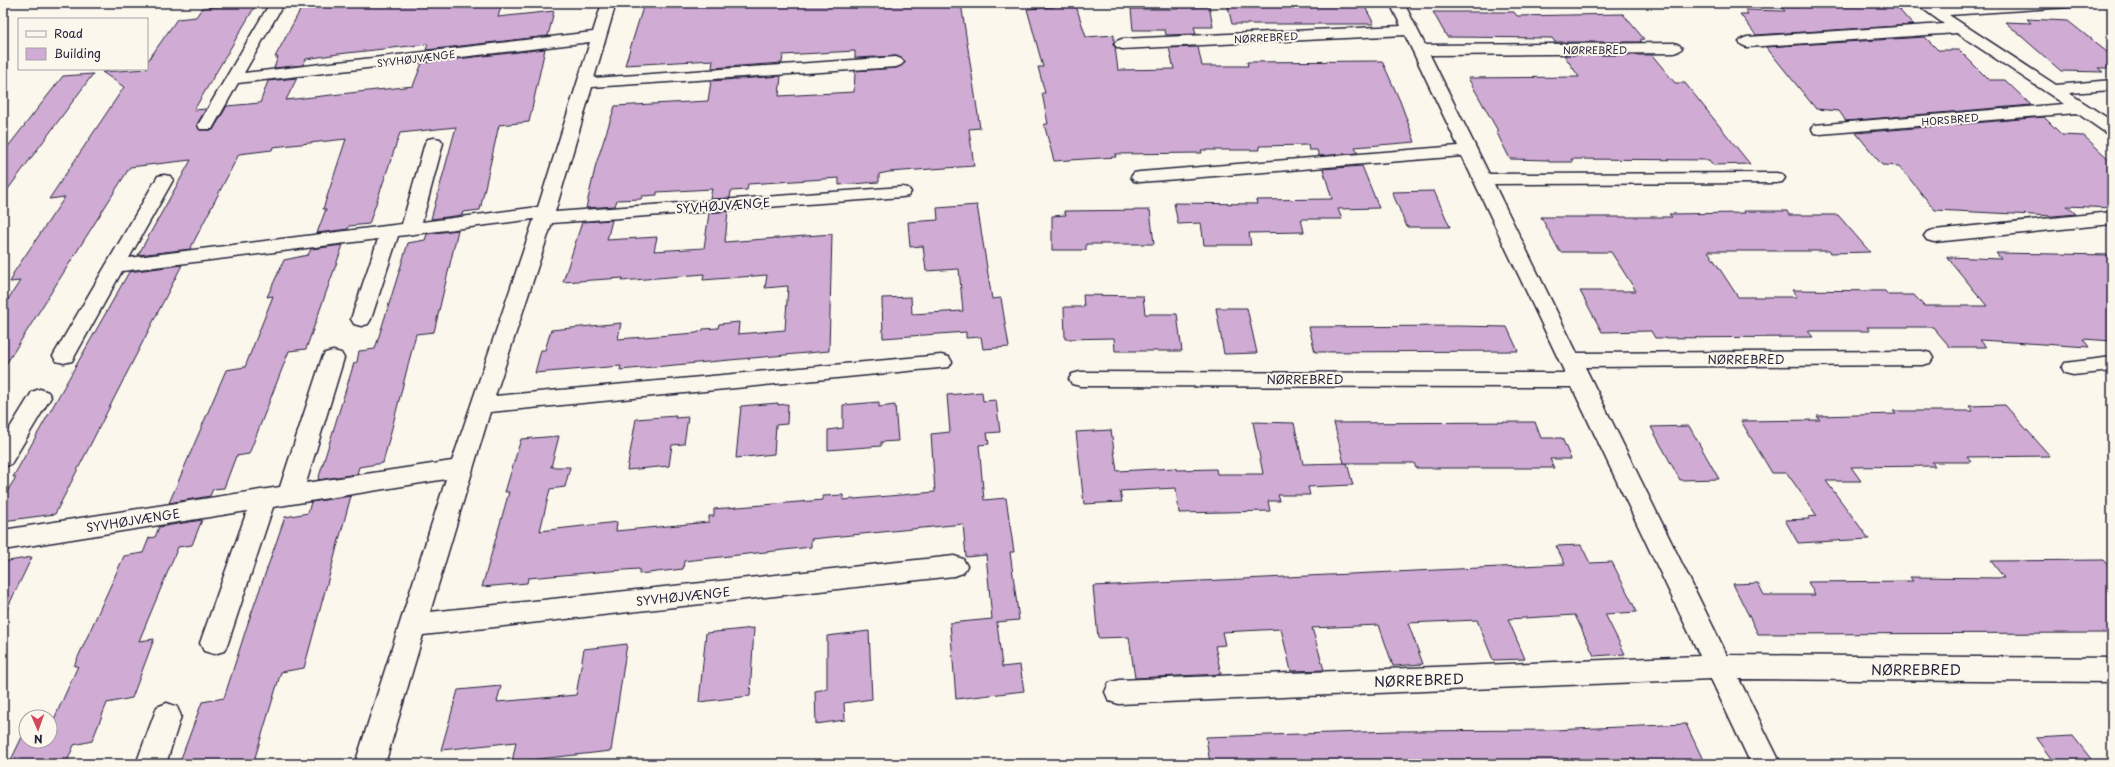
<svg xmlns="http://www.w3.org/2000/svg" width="2115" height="767" font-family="'Playpen Sans',sans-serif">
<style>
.building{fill:#d0abd4;stroke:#22223b}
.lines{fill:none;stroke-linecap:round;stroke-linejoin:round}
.minor-casing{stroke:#22223b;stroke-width:3}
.minor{fill:#fbf7ec;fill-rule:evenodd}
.labels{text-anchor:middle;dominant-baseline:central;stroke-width:4;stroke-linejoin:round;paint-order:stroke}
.far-street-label{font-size:10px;fill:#22223b;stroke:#fbf7ec}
.street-label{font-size:12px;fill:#22223b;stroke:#fbf7ec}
.near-street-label{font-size:14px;fill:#22223b;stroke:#fbf7ec}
</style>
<rect width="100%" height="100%" fill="#fbf7ec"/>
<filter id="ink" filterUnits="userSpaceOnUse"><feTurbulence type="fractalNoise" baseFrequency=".025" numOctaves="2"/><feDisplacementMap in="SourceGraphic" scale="8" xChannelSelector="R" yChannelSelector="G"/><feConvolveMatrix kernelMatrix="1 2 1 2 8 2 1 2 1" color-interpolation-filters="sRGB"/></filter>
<g filter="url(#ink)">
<g class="building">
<path d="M257 3 194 110 206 109 197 124 200 130H213L227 106 260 103 268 81 297 78 286 100 413 86 422 63 545 49 529 122 499 125 480 210 463 212 462 215 431 219 456 127 400 133 369 224 349 226 348 229 317 233 326 209H323L346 139 273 147 272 150 239 154 190 249 138 255 191 160 130 167 3 369V307L20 281 10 282 14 275H12L65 197 49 199 124 87 102 72 147 69V62L177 19 196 17 202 8Z"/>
<path d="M304 3H332L331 7 366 3H502L498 17 554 11 548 36 426 50 428 44 338 54 306 59 303 65 274 68 278 57H275Z"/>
<path d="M667 3H961L980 128 969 129 974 166 889 172 879 174V182L839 185V178L748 184 747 190 731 191 730 198 710 199 712 189 657 192V195L642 196 641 199 617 200 615 206 586 208 596 164 615 106 708 101 711 81 781 76 779 96 854 92 855 71 896 68 906 62 896 56 855 58V51L783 55 782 63 712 68 713 60 625 65 644 4Z"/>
<path d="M1053 3H1073V6H1076L1086 37 1114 35V42L1112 44 1115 47 1118 70 1174 69 1169 48 1198 47 1202 66H1248L1247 62 1382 61 1400 101 1415 142 1355 147 1358 153 1319 156 1317 150H1309L1308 145 1259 146 1260 150H1201L1202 153 1115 154 1116 157 1054 161 1044 124H1048L1042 93H1045L1038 67H1043L1027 9 1054 7Z"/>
<path d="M1227 3H1363L1374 24H1232Z"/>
<path d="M1854 3 1894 4 1913 25 1756 35 1740 14H1748L1745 10 1785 11 1781 7 1857 6Z"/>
<path d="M1209 6 1213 27H1194L1196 34 1166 35 1165 30H1133L1131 9H1178V7Z"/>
<path d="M1433 12H1514L1517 16 1623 14 1644 39 1640 40 1642 42H1555L1552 38 1447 37Z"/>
<path d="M2027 19 2068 21 2112 56V68H2098L2103 72 2061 71 2005 22 2031 23Z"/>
<path d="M1925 37 1938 50H1959L1989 80H2005L2031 105 1846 121 1839 111 1816 109 1766 47Z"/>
<path d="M1564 55H1652L1675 83H1685L1750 164 1713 165 1709 160 1571 159 1573 162H1549L1548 160 1510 159 1496 131H1498L1468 78 1579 77Z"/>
<path d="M93 74 3 196V153L63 76Z"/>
<path d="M2044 117 2062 135 2084 136 2112 162V208L2067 206 2076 214 2053 216 1935 210 1899 166 1882 165 1856 133Z"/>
<path d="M1362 166 1379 208 1338 209 1342 219H1301L1304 232 1249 233 1251 245H1204L1201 223 1178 224 1174 203 1257 204 1256 200 1332 199 1323 169Z"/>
<path d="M1434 191 1450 227H1407L1392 192Z"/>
<path d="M977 205 992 299 1001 298 1009 347 983 349 981 337 966 338V332L883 338 882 298 911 297 912 314 963 311 959 269 926 271 923 246 910 247 908 222 938 220 937 208Z"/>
<path d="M1150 210 1154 244H1086V250H1052V216L1066 215 1064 211Z"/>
<path d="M728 211 725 242 832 234 829 351 620 370 621 366 535 373 541 350H545L551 330 621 323 618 339 696 333 702 331 703 329 718 328 719 324 739 322 738 334 785 330 788 286 765 288 767 275 703 280 704 274 622 281 623 278 563 282 582 222 612 220 607 240 657 237 654 251 704 248 709 213Z"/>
<path d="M1744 211H1787L1789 215H1838L1870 252 1831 253 1829 251H1708L1738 297H1797L1792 290 1885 291 1888 295H1914L1924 306H1987L1947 257 2001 259 1996 253 2112 255V341L2083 339 2089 347 1980 340 1986 347H1950L1933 327H1867L1870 331H1808L1813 337 1655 338 1651 331 1602 332 1580 291H1636L1611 252H1560L1541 217H1672L1669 214 1745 213Z"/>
<path d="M458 230 434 332 416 334 383 463 359 467 357 474 318 480 354 363 357 362 359 351 375 349 408 243 425 240 427 234Z"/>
<path d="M343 245 306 349 289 351 249 454 236 456 224 488 213 489 210 496 169 503 226 370 245 367 273 296 267 297 284 260 308 255 311 249Z"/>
<path d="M182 265 55 514 3 521V498L16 477H13L129 272Z"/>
<path d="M1083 295 1143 296 1145 314H1177L1182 351H1115L1114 338 1065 339 1064 307H1084Z"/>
<path d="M1216 308H1247L1257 353 1224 354Z"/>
<path d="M1457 326 1507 327 1518 351 1315 352 1309 327Z"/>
<path d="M982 392 983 401 996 400 1000 432 987 433 989 444 979 445 984 500 1006 498 1014 552H1010L1019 620 997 622 1002 667 1020 665 1024 691 956 699 950 623 992 619 986 555 966 557 963 524 811 539V547L684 561 683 569 639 574V569L609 571 528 578 527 583 482 587 509 492H505L521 439 559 436 551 467H570L565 487 550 489 540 531 617 522 616 531 709 522V516H714V509L823 500V496L843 495V500L935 492 931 434 950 432 947 395Z"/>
<path d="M879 402V407L895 405 898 441 881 442V446L828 450V430L843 428V405Z"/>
<path d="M778 403V405L788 404 787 424 776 425 774 454 736 458 741 406Z"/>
<path d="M2005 405 2050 456 1967 457 1971 462H1932L1935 466 1851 467 1861 481H1826L1869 539 1798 543 1785 520 1809 519 1808 517 1817 516 1787 473H1772L1741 421 1820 420 1817 416 1896 414 1893 411H1973L1969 406Z"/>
<path d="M676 416 675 418 688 417 684 444 672 445 669 466 627 470 636 419Z"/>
<path d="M1253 422 1294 423 1303 464 1347 463 1353 485 1308 487 1310 495H1278L1280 501H1268L1270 511 1179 513 1176 488 1120 491 1122 502 1084 504 1076 432 1111 430 1117 471 1176 468V470L1216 469 1217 474H1263Z"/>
<path d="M1535 422 1541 438H1562L1571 459H1550L1554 468H1416L1414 463H1344L1334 423Z"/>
<path d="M1689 426 1719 479 1680 480 1651 427Z"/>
<path d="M351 496 304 668 281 672 253 764H179L202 702 224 698 248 623 285 517 308 513 311 502Z"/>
<path d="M202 520 192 545 178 547 139 641 154 639 132 698 107 703 92 741 74 745 66 764H9L23 735H26V741H50V728L78 666H74L124 556 143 553 149 538 155 537 159 527Z"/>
<path d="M1581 545 1590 563 1612 562 1637 612 1605 614 1625 654 1594 656 1575 615 1508 619 1525 659 1493 660 1477 620 1408 623 1423 664 1393 666 1379 625 1312 628 1324 670 1291 671 1281 629 1222 632 1225 645 1215 646 1221 674 1135 678 1129 637 1098 638 1093 586 1565 564 1556 546Z"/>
<path d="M32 557 3 617V562Z"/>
<path d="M2103 560 2112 570V633L1758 634 1733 584 1758 583 1764 595H1815L1808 582 1913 581 1910 577 2004 578 1991 561Z"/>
<path d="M754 628 750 696 699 702 706 633Z"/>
<path d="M869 631 872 699 844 703 845 720 816 724 815 691 827 689V636Z"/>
<path d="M627 644 611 751 512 762 516 742 441 750 458 690 501 686 497 702 576 695 584 649Z"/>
<path d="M1686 724 1705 764H1210L1206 737 1394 731 1554 730Z"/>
<path d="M2073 736 2095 764H2055L2036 738Z"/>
</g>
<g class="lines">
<defs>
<g id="minor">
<path d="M270 3H284L244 73 593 32 602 3H616L594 78 896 57 901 59 904 62 901 65 896 67 592 87 555 212 902 187 908 188 911 192 908 196 902 197 552 223 495 396 941 355 949 357 952 362 949 367 490 412 430 612 954 556 963 559 967 566 963 573 954 576 423 635 385 764H355L446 479 273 507 228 643 224 651 214 654 204 651 200 643 247 511 3 550V530L280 487 322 358 325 353 333 351 341 353 344 358 306 483 452 461 534 219 398 236 371 319 368 324 361 326 354 324 351 319 378 239 122 271 72 361 64 363 56 361 53 356 158 176 164 175 170 176 173 180 129 258 402 224 425 143 428 139 434 138 440 139 443 143 422 222 538 207 590 42 238 83 212 129H200L198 125Z"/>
<path d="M1390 3H1404L1425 45 1674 43 1679 45 1682 48 1679 51 1674 53 1430 55 1489 174 1776 173 1782 174 1785 178 1782 182 1776 183 1494 184 1577 353 1922 351 1930 353 1933 358 1930 363 1922 365 1585 367 1727 655 2112 658V682L1739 679 1781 764H1751L1711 679 1119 704 1109 701 1105 692 1109 683 1119 680 1700 656 1572 387 1080 386 1072 384 1069 379 1072 374 1080 372 1565 373 1462 156 1140 182 1134 181 1131 177 1134 173 1140 172 1458 146 1405 35 1122 49 1117 47 1114 44 1117 41 1122 39 1401 26Z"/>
<path d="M1915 3H1932L1937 7 1996 3H2076L2074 6 2069 7 1949 15 2056 85 2112 80V90L2069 93 2112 121V134L2106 133 2077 113 1820 134 1814 133 1812 129 1814 125 2064 104 1957 33 1747 47 1742 45 1739 42 1742 39 1747 37 1944 24Z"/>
<path d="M2112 212V224L1934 242 1927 240 1924 236 1927 232 1934 230Z"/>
<path d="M2112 357V371L2073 375 2065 373 2062 368 2065 363Z"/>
<path d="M40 389 48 392 51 397 11 464 3 467V439L32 392Z"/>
<path d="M167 703 177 707 181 716 166 764H136L157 707Z"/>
</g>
</defs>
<use href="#minor" class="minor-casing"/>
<use href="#minor" class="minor"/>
</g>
</g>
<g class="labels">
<g class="far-street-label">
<text transform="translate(1266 37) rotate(-3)">NØRREBRED</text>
<text x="1595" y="49">NØRREBRED</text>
<text transform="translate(416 58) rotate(-7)">SYVHØJVÆNGE</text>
<text transform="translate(1950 119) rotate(-5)">HORSBRED</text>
</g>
<g class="street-label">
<text transform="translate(723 205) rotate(-4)">SYVHØJVÆNGE</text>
<text x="1746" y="359">NØRREBRED</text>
<text x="1305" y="379">NØRREBRED</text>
<text transform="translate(133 520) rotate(-9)">SYVHØJVÆNGE</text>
<text transform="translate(683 596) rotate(-6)">SYVHØJVÆNGE</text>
</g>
<g class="near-street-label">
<text x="1916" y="669">NØRREBRED</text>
<text transform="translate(1419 680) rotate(-2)">NØRREBRED</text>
</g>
</g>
<rect width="2115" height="767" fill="none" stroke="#fbf7ec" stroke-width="16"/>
<rect x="8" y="8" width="2099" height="751" fill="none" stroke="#22223b" stroke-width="1.5" filter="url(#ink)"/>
<rect x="18" y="18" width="130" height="52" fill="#fbf7ec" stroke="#a4a2a5"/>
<rect x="26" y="31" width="20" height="6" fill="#fbf7ec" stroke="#a4a2a5"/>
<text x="54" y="38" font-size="12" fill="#22223b">Road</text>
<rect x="26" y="48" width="20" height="12" fill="#d0abd4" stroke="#a4a2a5"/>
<text x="54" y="58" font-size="12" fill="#22223b">Building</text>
<g transform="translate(38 729) rotate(178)"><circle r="19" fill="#fbf7ec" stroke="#a4a2a5"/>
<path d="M0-3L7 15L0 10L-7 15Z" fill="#d1495b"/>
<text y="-6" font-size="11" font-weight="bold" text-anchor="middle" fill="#22223b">N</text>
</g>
</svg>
